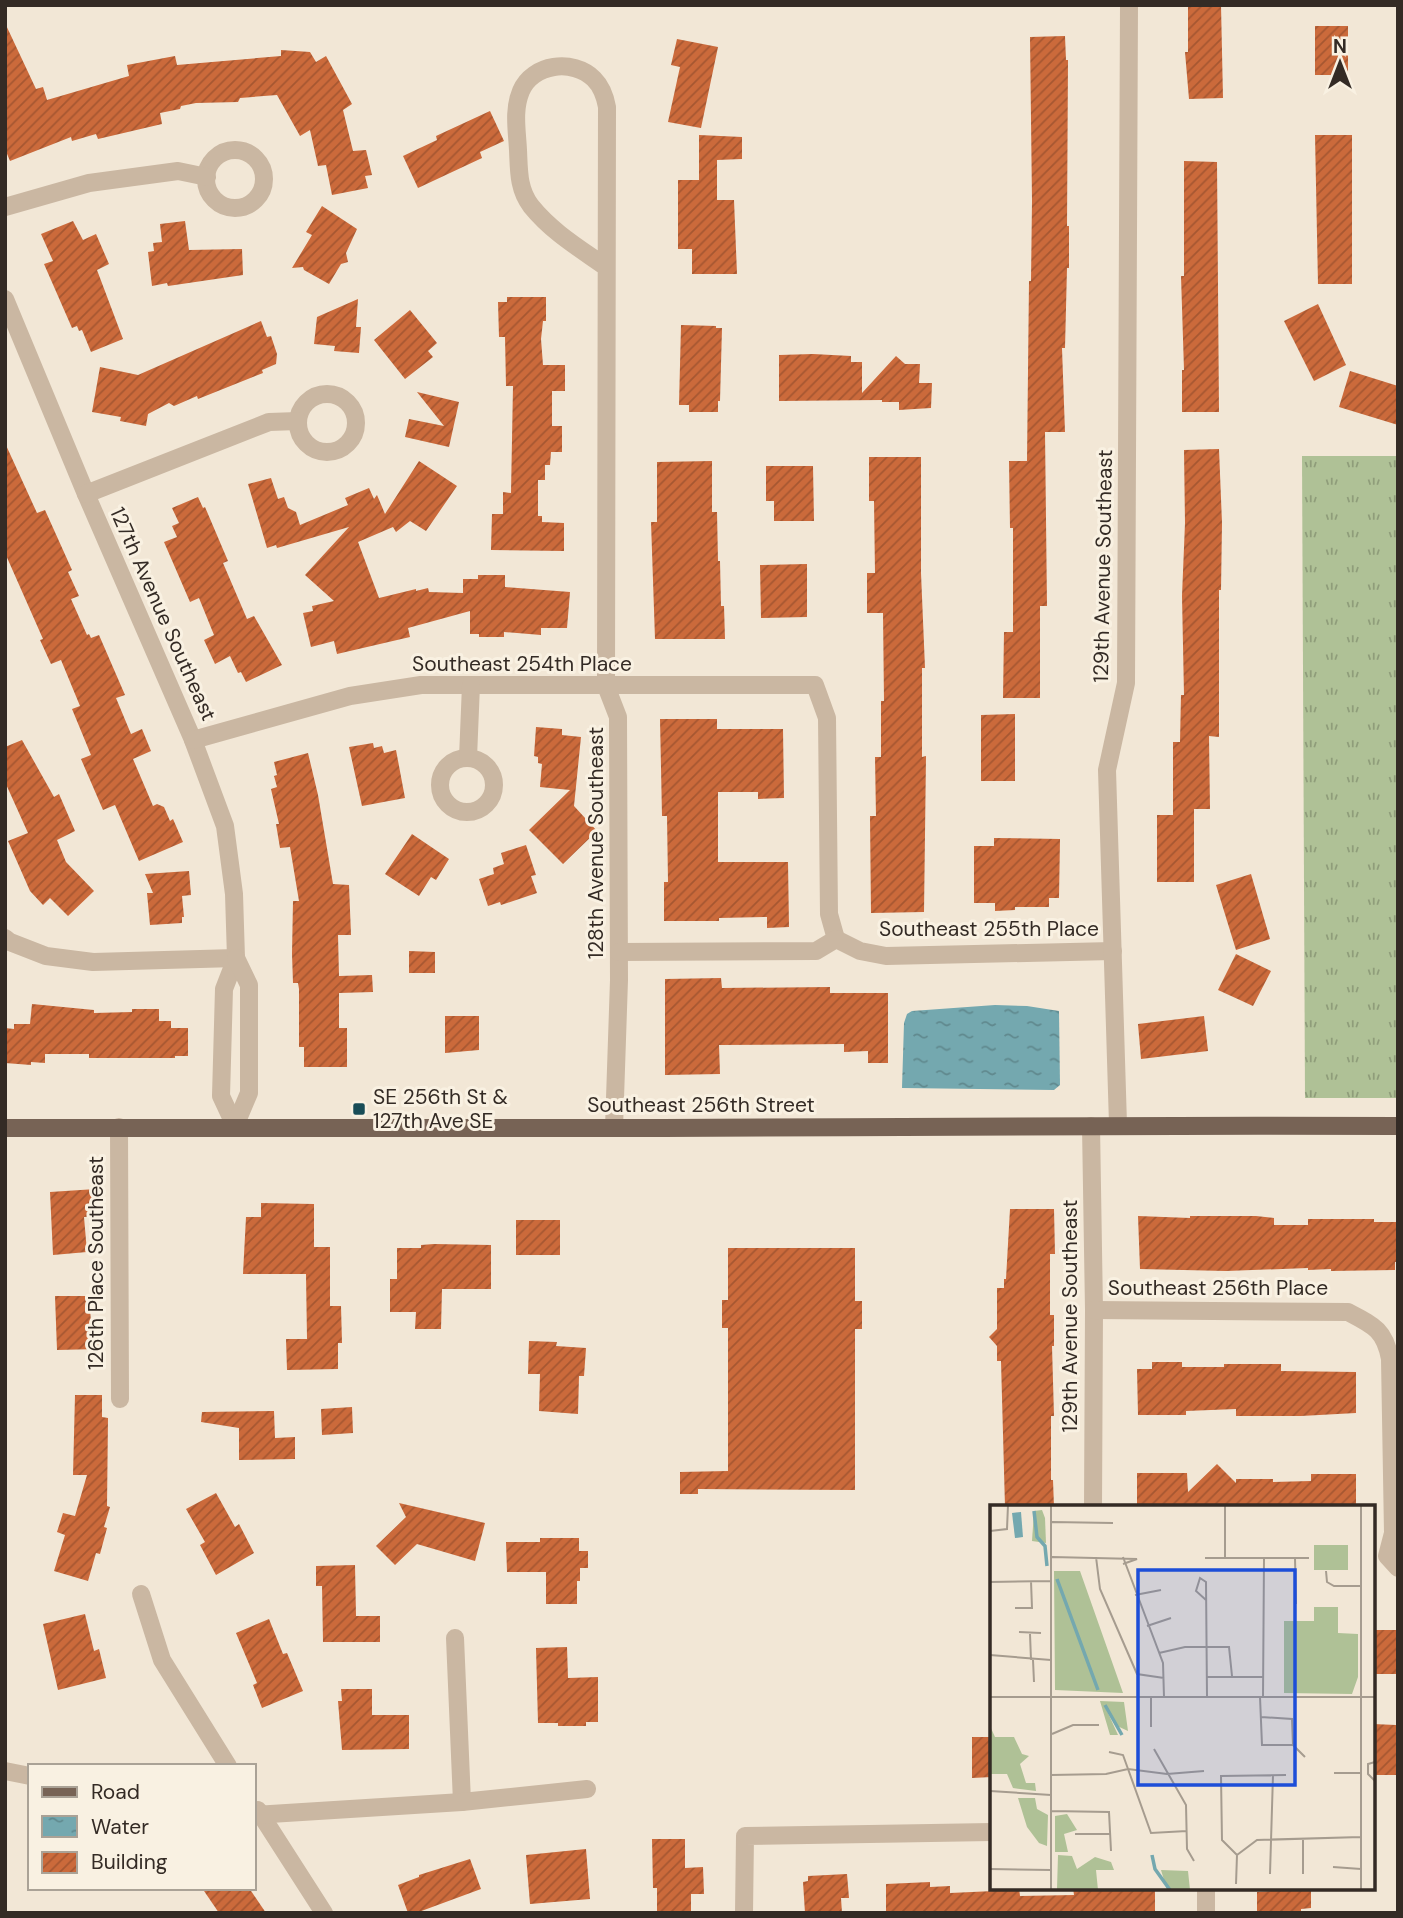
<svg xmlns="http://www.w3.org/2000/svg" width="1403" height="1918" font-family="'DM Sans',sans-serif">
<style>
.grass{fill:url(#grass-tufts)}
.water{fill:url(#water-ripples)}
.building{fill:url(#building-hatch)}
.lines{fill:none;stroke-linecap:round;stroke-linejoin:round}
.minor{stroke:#cab7a2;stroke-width:18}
.major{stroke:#776355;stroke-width:18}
.poi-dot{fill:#194d57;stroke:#f9f1e2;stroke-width:2.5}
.labels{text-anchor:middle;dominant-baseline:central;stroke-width:6;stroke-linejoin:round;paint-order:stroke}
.street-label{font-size:21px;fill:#342b25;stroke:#f9f1e2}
.poi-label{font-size:21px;fill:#342b25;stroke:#f9f1e2;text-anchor:start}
.inset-river{fill:none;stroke:#74a8af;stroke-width:3.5}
.inset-road{fill:none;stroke:#a69c8f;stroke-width:2}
.view{fill:#1d4ed8;fill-opacity:0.15;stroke:#1d4ed8;stroke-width:3.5}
.inset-edge{fill:none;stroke:#342b25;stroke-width:3.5}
</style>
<defs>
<pattern id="grass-tufts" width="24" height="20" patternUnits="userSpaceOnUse" patternTransform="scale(1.75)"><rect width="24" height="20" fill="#afc196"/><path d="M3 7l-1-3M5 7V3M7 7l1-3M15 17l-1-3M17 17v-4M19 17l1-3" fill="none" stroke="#8f9d7a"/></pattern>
<pattern id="water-ripples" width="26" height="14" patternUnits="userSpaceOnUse" patternTransform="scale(1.75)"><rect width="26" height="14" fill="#74a8af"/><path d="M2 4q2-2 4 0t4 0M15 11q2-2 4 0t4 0" fill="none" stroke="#60898e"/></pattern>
<pattern id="building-hatch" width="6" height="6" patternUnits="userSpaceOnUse" patternTransform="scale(1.75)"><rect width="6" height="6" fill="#cb6a3b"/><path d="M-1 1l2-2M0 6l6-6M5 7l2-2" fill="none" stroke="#a65731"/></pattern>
</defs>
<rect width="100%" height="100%" fill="#f2e7d6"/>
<path class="grass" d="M1302 456H1398V1098H1305Z"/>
<path class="water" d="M995 1005 1027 1006 1059 1011 1060 1085 1054 1090 902 1088 904 1023 907 1014 912 1011Z"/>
<g class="building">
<path d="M1188 5H1221L1223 98 1189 99 1185 52H1188Z"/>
<path d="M5 23 36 89 43 87 47 100 129 76 127 65 175 56 177 65 281 56V50L310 52 316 62 326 56 352 104 343 110 353 151 366 150 372 175 365 176 368 188 332 195 326 165 318 166 310 130 300 136 277 95 240 98 238 102 196 103 181 106 180 109 160 113 162 124 98 139 96 134 72 141 71 137 10 161 5 149Z"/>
<rect x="1315" y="26" width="33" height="49"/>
<path d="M1065 36 1066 60H1068L1067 226H1069V268H1067L1065 348H1062L1065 432H1045L1047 606H1040V698H1003L1004 632H1013V528H1010L1009 461H1027L1029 281H1031L1032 201 1030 37Z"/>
<path d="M677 39 718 47 701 128 668 122 680 67 671 65Z"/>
<path d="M490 111 504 141 480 152 482 158 418 188 403 156 437 140 436 136Z"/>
<path d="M699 135 742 137V159L717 160V200H734L737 274H692V249H678V180H699Z"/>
<path d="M1315 135H1352V284H1318Z"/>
<path d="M1184 161 1217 162 1219 412H1182V370H1184L1181 276H1184Z"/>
<path d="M322 206 357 229 346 253 348 262 341 264 329 284 304 270 303 267 292 268 312 235 306 232Z"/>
<path d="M73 221 83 240 96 234 109 264 97 270 123 339 91 352 82 330 79 331 77 326 72 328 44 264 53 261 41 234Z"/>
<path d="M185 221 189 250 242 249 243 275 168 286 167 283 152 286 148 252 154 251 153 243 162 242 160 224Z"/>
<path d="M507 297H546V321H543L541 339 543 365H565V391H552V426H562V452H551L550 465H545V480H538V516H542V522L564 523V551L491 550 492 514H503V492L511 493 513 386H506L505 337H499L498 302H507Z"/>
<path d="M358 299 356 327H361L359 353 334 351 335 346 314 344 317 317Z"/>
<path d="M1318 304 1346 365 1314 381 1284 321Z"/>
<path d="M410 310 437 343 428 351 433 357 405 379 374 340Z"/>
<path d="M261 321 267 337 271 336 277 354 276 364 262 370 263 373 198 399 197 396 174 406 169 403 148 414 146 426 120 421 121 417 92 412 100 367 138 375Z"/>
<path d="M681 325 716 326V328H722L720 401H718V412H689V405H679Z"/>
<path d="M813 354 851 356V362H862V393L896 356 905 364H920L919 383H932L931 408 899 410V402H882V400L779 401V355Z"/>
<path d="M1350 371 1398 386V425L1339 407Z"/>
<path d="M417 392 459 402 449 447 405 437 409 419 444 426Z"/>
<path d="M5 443 37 513 45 510 72 570 68 572 79 596 71 599 87 635 89 634 91 638 99 635 125 695 116 698 131 734 142 729 151 751 133 759 153 806 157 804 164 807 170 821 173 819 183 842 139 861 115 805 103 810 81 759 91 755 72 709 80 706 61 660 51 664 40 640 43 639 5 553Z"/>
<path d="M1219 449 1222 523 1221 590H1219V737L1209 736 1210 809H1194V882H1157V815H1173V742H1180L1181 695H1184L1182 596 1185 523 1184 450Z"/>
<path d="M869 457H921V573L925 668H922V757L926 756 924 912 871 913 870 816H876L875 757H881V701H884L883 613H867V573H875L874 501H869Z"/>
<path d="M419 461 457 486 426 531 410 521 396 532 393 527 358 542 379 598 416 589V591L428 588 429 592 463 593V579H478V575H505V587L570 592 567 628H541V635L504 632V637H479V634H470V611L408 628 410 637 337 654 334 641 311 647 303 613 313 611 312 606 334 601 305 575 349 527 277 548 276 545 267 548 248 484 271 478 278 499 284 497 288 508 296 512 300 525 348 505 345 498 369 488 374 499 377 495 385 514Z"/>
<path d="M712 461V512H717L718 561H720L721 606H724L725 639H655L651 522H657V462Z"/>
<path d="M766 466H813L814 521H774V501H766Z"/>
<path d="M198 497 203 508 205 507 228 561 223 563 247 619 254 616 282 665 246 682 241 672 238 673 230 656 215 664 204 640 214 635 199 598 190 602 164 542 177 537 172 526 179 523 172 508Z"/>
<path d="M807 564V617L761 618 760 565Z"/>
<path d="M1015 714V781H981V715Z"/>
<path d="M660 719H717V729H783L784 798 758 799V792H718V862H788L789 927 767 928V917L719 918V921H664V882H668L667 816H662Z"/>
<path d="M536 727 562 729V735L581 737 574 806 597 831 563 864 529 830 570 790 540 787 542 764 538 763V757L534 756Z"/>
<path d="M22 740 54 797 59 794 75 831 57 840 66 862 94 891 68 916 50 898 43 905 30 891 8 841 28 833 5 782V747Z"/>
<path d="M373 743 374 748 382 746 384 753 396 750 405 798 362 806 349 747Z"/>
<path d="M308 753 318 795 333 884 349 885 351 935H338L339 976 372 975 373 992 339 993V1028H347V1067H304V1047H299V989L298 983H293L292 954 293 901H299L290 847 280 848 276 824H279L271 789 277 787 274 776 277 775 274 762Z"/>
<path d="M412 834 449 859 436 880 431 877 419 896 385 874Z"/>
<path d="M994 838 1060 839 1059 898H1049V907H1015V910L995 911V903H974V846H994Z"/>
<path d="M526 845 536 875 531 876 537 893 501 905 500 902 488 906 479 879 494 874 493 868 504 864 501 853Z"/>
<path d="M189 871 191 895 182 896 184 917H182V923L150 925 147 893H153L145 874Z"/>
<path d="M1251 874 1270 939 1236 950 1216 885Z"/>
<path d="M409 951 435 952V973H409Z"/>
<path d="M1236 954 1271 971 1253 1006 1218 990Z"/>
<path d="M721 978 722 988 830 987V993H888V1063H868V1051L844 1052V1044L719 1045 720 1074 665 1075V979Z"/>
<path d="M32 1004 94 1010V1013L132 1012V1009H159V1021H171V1028H188V1056H175V1058H89V1054H45V1063L31 1062V1065L5 1063V1028L14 1029V1024H30Z"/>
<path d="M445 1016H479V1050L445 1053Z"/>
<path d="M1204 1016 1208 1051 1141 1059 1138 1024Z"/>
<path d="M96 1189 98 1216 84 1217 87 1252 53 1255 50 1192Z"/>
<path d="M261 1203 314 1204V1247H330V1306H341L342 1343H338V1369L287 1370 286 1339H307L306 1274H243L246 1217H261Z"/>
<path d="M1010 1209H1054L1055 1254H1050V1315H1054V1346H1052L1054 1416H1051V1480H1053L1054 1507H1005L1001 1361H997V1346L989 1337 997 1329V1288H1004V1279H1006Z"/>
<path d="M1138 1216 1190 1218V1216H1256L1274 1218V1225H1308V1219H1374V1222H1398V1262H1395V1270L1331 1271V1269L1308 1270V1268L1226 1271 1140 1269Z"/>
<rect x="516" y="1220" width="44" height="35"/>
<path d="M434 1244 491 1245V1289H442L441 1329H415L416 1312H390V1279H397V1248H421V1245Z"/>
<path d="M728 1248H855V1301H862V1329H855V1490L698 1489V1494H680V1472L728 1471V1328H722V1300H728Z"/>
<path d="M55 1296H89L91 1322H99V1349L57 1350Z"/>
<path d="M529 1341 557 1342 556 1346 586 1348 584 1376H579L578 1414 539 1411 540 1374H528Z"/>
<path d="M1152 1362H1182V1367H1224V1364H1281V1371L1356 1372V1413L1301 1416H1236V1409L1186 1411V1415H1138L1137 1369H1152Z"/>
<path d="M75 1395H102V1417L108 1418 107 1506 110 1507 104 1527 107 1528 100 1554 96 1553 88 1581 54 1571 65 1535 57 1532 63 1513 75 1516 87 1475H73Z"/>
<path d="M352 1407 353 1433 322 1435 321 1409Z"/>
<path d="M274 1411 275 1438 295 1437V1459L239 1460V1428L201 1422 202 1412Z"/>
<path d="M1217 1464 1236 1483V1479H1273V1482L1311 1481V1474H1356V1507H1137V1473H1187L1188 1492Z"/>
<path d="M216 1493 235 1527 239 1524 254 1553 216 1575 200 1545 205 1542 186 1509Z"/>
<path d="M399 1503 485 1523 475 1561 417 1544 395 1565 376 1546 406 1517Z"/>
<path d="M540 1538H579V1551H588V1568H580V1581H577V1604H546V1572H507L506 1542H540Z"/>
<path d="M355 1565 356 1616H380V1642H323L322 1586H316V1566Z"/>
<path d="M85 1614 94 1651 99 1649 106 1678 58 1690 43 1624Z"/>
<path d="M269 1619 283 1654 287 1653 303 1691 262 1708 253 1685 257 1683 236 1633Z"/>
<rect x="1373" y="1630" width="25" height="44"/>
<path d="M567 1647 568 1678 598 1677V1722H586V1726H558V1723H538L536 1648Z"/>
<path d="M341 1689H372V1715H409V1749L342 1750 338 1701H342Z"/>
<path d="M1373 1724 1396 1725V1775H1373Z"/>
<path d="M972 1737H992V1777L972 1778Z"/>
<path d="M652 1839H685V1868L703 1867 704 1894H691V1913H657V1888H653Z"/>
<path d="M586 1849 590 1899 530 1904 526 1855Z"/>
<path d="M470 1859 481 1889 416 1913H408L398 1885 419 1877V1875Z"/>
<path d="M847 1874 849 1898H841L842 1913H805L803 1882 808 1881V1876Z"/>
<path d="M930 1882V1887L950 1886V1893L994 1891V1888H1019L1020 1896 1074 1895 1073 1888H1155V1913H886V1884Z"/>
<path d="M202 1888H249L266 1913H219Z"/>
<path d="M1311 1888V1908L1301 1909V1913H1257V1892Z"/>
</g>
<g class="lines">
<g class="minor">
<circle cx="235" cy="179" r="29"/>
<path d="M5 207 89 183 178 171 207 177"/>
<path d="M606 267C579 248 552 232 531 206 518 189 519 170 518 150 517 130 513 110 521 91 532 64 573 58 594 79 602 87 605 96 607 107L606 686 618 717 619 980 614 1128"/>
<path d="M5 299 86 494 193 740 225 826 234 894 236 958 224 989 221 1096 235 1126"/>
<circle cx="327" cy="423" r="29"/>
<path d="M86 494 269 422 298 421"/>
<path d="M193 740 350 696 421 685H815L827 718 829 914 836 939"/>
<circle cx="467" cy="785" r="27"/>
<path d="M468 758 471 685"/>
<path d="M5 938 10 942 46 956 93 962 236 958"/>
<path d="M619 952 816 951 836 939 860 951 886 956 1113 951"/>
<path d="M1118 1124 1107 770 1126 683 1129 5"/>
<path d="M235 1126 249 1093V985L236 958"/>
<path d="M1091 1126 1094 1310 1093 1507"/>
<path d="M119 1127 120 1399"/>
<path d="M1094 1310 1348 1312C1373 1325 1385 1330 1390 1359L1393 1533 1387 1556 1398 1568"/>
<path d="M141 1594 162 1660 228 1766"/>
<path d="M455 1638 462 1802"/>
<path d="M5 1771 30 1776"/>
<path d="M258 1810 324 1913"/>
<path d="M254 1815 462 1802 587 1789"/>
<path d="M744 1913 745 1836 992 1832"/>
<path d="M1206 1913V1888"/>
</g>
<path class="major" d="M5 1128C225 1126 444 1128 663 1128 908 1127 1153 1125 1398 1126"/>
</g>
<rect class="poi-dot" x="352" y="1102" width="14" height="14" rx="3.5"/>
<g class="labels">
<g class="street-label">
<text transform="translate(1103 566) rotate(-89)">129th Avenue Southeast</text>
<text transform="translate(163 614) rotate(66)">127th Avenue Southeast</text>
<text x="522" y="664">Southeast 254th Place</text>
<text transform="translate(596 843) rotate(-90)">128th Avenue Southeast</text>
<text x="989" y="929">Southeast 255th Place</text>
<text x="701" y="1105">Southeast 256th Street</text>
<text transform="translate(96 1263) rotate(-90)">126th Place Southeast</text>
<text x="1218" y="1288">Southeast 256th Place</text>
<text transform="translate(1070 1316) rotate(-90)">129th Avenue Southeast</text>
</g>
<g class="poi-label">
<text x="373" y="1097">SE 256th St &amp;<tspan x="373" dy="24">127th Ave SE</tspan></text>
</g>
</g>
<g transform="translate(990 1505)">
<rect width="385" height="385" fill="#f2e7d6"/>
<path d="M324 40H358V65H324ZM324 102H348V128L368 129V172L362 189 294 188V116H324ZM110 196 134 197 138 226 125 220 114 199 128 230H120Z" fill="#afc196"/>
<path d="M64 66H90L133 188 65 185ZM0 221 5 232H24L32 249 39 251 30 259 36 278H45L46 286 23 283 17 269H0ZM28 293H45L47 304 58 310 57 341 49 338 37 322ZM77 309 87 325 74 329 78 347H65V311ZM68 350 82 351 87 364 105 352 121 357 124 365H106L108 385 67 384ZM171 365 198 366 200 385H177Z" fill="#afc196"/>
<path d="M44 6 52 5 55 13 56 38 42 36Z" fill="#afc196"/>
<path d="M31 7 33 32 25 33 22 8Z" fill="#74a8af"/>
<path class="inset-river" d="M44 6 47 32 55 41 57 61M67 74 108 185M115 200 132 230M162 350 165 364 180 385"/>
<path class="inset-road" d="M371 0V385M62 17 123 18M0 26 17 24 18 0M62 52 147 54 133 59M106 52 110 84 147 169 174 173M133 52 173 158 174 192M215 53H319M235 53V0M305 53 306 99M336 66 337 77 344 81H370M0 77 61 76M145 90 171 85M216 95 206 86 210 73 216 77 217 191M25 103H42L41 76M157 121 181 113M29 127 51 128M40 129 41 155M169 148 195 142H239L242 171M0 150 61 155M43 155 44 177M217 172H273M273 191 274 53M0 192H385M161 192V222M270 192 272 240H303M271 212 302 214 303 240 315 252M62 229 83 220H109M164 244 196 300 197 344 204 356M119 247 133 250 161 328 197 326M385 257 378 259V269L385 276M344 268H370M61 270 116 269 138 264 177 269 214 266M0 286 61 290M61 306 119 307 121 346M85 329H121M247 350 232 335 231 271 296 270M247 350 267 335 371 332M343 362 371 364M0 364 61 365M280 369 283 270M313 369V335M246 379 247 350M61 385V0"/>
<path class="view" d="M148 65H305V280H148Z"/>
<rect width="385" height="385" class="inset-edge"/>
</g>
<rect width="1403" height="1918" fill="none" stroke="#342b25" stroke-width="14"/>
<rect x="28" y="1764" width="228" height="126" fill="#f9f1e2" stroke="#aaa296" stroke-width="2"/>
<rect x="42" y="1787" width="35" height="10" fill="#776355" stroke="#aaa296" stroke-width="2"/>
<text x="91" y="1799" font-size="21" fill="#342b25">Road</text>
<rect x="42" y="1816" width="35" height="21" fill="url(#water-ripples)" stroke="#aaa296" stroke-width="2"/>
<text x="91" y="1834" font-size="21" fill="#342b25">Water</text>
<rect x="42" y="1852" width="35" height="21" fill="url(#building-hatch)" stroke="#aaa296" stroke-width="2"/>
<text x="91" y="1869" font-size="21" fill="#342b25">Building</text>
<g transform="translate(1340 63)" stroke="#f9f1e2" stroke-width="5" paint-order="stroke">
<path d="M0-5L12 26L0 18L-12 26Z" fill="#342b25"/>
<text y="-10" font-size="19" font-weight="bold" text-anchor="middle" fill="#342b25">N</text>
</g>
</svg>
